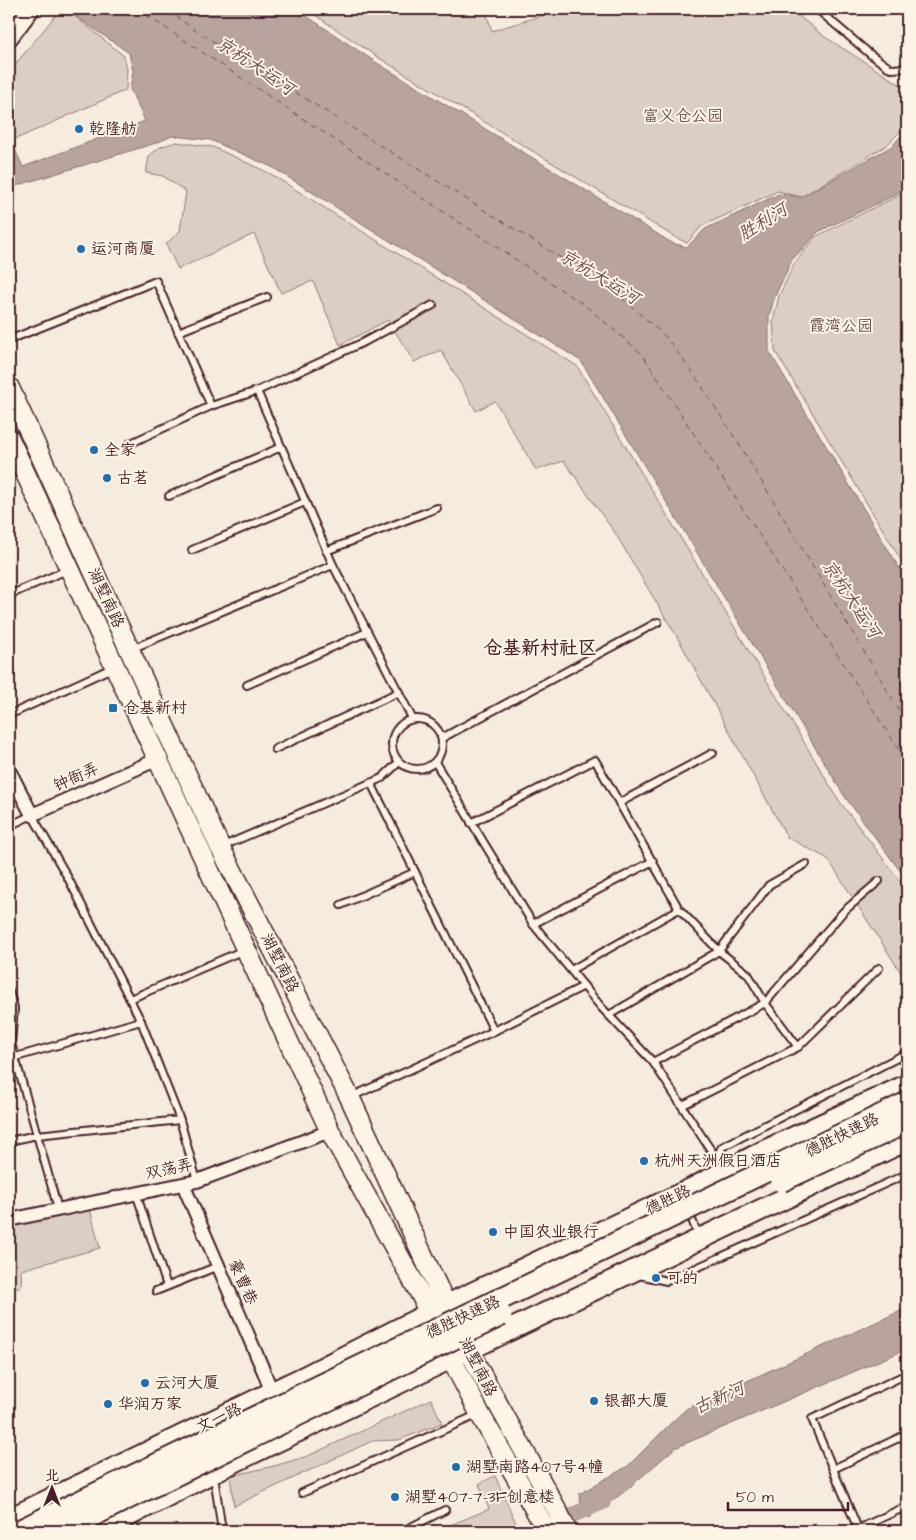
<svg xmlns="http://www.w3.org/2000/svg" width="916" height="1540" font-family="'Architects Daughter','LXGW WenKai TC',sans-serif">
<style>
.green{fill:#dbcec4;stroke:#927678}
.water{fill:#b8a39e;stroke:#8c6e70}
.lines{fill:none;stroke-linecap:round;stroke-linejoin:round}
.canal{stroke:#b8a39e;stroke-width:16}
.ferry{stroke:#704d53;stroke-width:1;stroke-dasharray:6 5;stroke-linecap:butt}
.service-casing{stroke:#4a1f2b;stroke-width:10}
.minor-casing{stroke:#4a1f2b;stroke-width:16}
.tertiary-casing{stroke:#4a1f2b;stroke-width:20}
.secondary-casing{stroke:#4a1f2b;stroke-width:22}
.primary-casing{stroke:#4a1f2b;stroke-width:24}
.service{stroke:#fcf5e5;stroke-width:6}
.minor{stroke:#fcf5e5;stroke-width:12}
.tertiary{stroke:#fcf5e5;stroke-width:16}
.secondary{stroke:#fcf5e5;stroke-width:19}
.primary{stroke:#fcf5e5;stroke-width:20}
.trunk-bridge-casing{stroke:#4a1f2b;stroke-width:25;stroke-linecap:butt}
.trunk-bridge{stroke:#fcf5e5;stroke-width:21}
.poi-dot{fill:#1f6fb2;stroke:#fcf5e5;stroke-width:2}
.labels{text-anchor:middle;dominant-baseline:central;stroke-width:4;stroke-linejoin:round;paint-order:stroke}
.park-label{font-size:16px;fill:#6e4b51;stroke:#fcf5e5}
.poi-label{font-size:16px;fill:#4a1f2b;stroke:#fcf5e5;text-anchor:start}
.street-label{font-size:16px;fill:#4a1f2b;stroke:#fcf5e5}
.water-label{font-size:18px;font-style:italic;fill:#704d53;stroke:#fcf5e5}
.quarter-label{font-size:19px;font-weight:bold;fill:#4a1f2b;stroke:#fcf5e5}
</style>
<rect width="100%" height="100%" fill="#f5ecde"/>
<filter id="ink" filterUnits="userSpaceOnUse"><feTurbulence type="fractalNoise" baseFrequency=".02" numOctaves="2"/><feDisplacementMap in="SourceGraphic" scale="10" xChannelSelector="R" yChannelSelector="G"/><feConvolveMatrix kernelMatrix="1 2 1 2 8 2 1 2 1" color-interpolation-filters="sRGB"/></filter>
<g filter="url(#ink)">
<g class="green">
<path d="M61 9H66L124 56 127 69 126 90 9 142V72Z"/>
<path d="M306 9H380L386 13 401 14 445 9H485L492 31 556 11 555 9H790L825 37 907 89V125L887 145 801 197 778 191 702 226 687 243 673 236 379 58Z"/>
<path d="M176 142 213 147 269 173 577 366 840 802 907 890V982L828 859 787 837 680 642 615 533 564 461 536 470 495 401 476 411 441 350 414 362 388 320 340 345 313 281 281 293 254 234 178 269 166 244 180 231 186 192 163 176 146 173 149 156 160 147Z"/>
<path d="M907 193V570L775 351 773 321 779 296 794 264 815 237 889 200Z"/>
<path d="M90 1209 100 1248 21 1270 22 1286 9 1291V1225Z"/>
<path d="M431 1399 442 1423 399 1440 372 1441 234 1506 230 1476 274 1466 308 1456Z"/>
<path d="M495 1476 519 1530 436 1531 489 1509 479 1484Z"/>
</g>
<g class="water">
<path d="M65 9H296L374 61 672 243 687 247 705 229 779 194 801 197 892 146 907 129V189L818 232 792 260 775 296 769 316V351L907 581V880L845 797 581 361 272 167 210 140 172 136 156 143 9 188V148L13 145 23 167 145 121 130 89 133 71 129 53Z"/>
<path d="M907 1308V1349L675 1448 624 1492 588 1518 582 1507 579 1494 628 1466 673 1421 686 1409Z"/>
</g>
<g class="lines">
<path class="canal" d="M535 1531 603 1502"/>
<g class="ferry">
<path d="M137 9 586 306 642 354 907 762"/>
<path d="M166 9 195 30 614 291 666 337 695 376 739 444 907 723"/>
</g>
<defs>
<g id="service">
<path d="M817 9 870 54 891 69 907 68"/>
<path d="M178 332 267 297"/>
<path d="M9 340 156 281 211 406 257 391 364 342 433 305"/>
<path d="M257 391 333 565 412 718"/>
<path d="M129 444 211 406"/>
<path d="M169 496 281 447"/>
<path d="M192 550 305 502"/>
<path d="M326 551 437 508"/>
<path d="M9 595 67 570"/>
<path d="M131 649 333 565"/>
<path d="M247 685 367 632"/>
<path d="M9 715 112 668"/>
<circle cx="417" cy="744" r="25"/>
<path d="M442 738 658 622"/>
<path d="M275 749 399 692"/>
<path d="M435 762 533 924 601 1007 653 1062 716 1158 722 1147 907 1053"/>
<path d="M371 783 494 1031"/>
<path d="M619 803 713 753"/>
<path d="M471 823 595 760 679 909 719 951 748 974 765 1003 798 1047"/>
<path d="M9 826 32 815 68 878 141 1021 180 1120 197 1181"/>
<path d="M221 847 382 778 399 762"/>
<path d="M341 905 415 872"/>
<path d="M533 924 653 861"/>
<path d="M571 970 679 909"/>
<path d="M9 991 14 1008 11 1043 58 1209"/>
<path d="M130 999 244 950"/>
<path d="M609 1015 719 951 769 885 806 864"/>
<path d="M9 1059 141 1021"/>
<path d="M653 1062 765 1003 843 912 879 881"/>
<path d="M351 1097 494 1031 584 986"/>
<path d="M683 1105 798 1047 879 968"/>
<path d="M9 1141 37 1135 180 1120"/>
<path d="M136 1193 167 1286"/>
<path d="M689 1212 696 1230 702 1231"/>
<path d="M639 1275 667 1281 907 1174"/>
<path d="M156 1291 218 1266"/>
<path d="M833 1469 907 1434"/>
<path d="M214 1476 222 1531"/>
<path d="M302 1493 479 1414"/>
<path d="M858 1529 812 1419 907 1374"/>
<path d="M403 1531 445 1510"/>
<path d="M854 1531 907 1506"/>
</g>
<g id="minor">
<path d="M9 770 32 815 158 759"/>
<path d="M183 1184 264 1372 272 1393"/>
<path d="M9 1220 197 1181 330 1131"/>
</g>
<path id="tertiary" d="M9 38 31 9"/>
<g id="secondary">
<path d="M9 387 220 847 350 1098 440 1292 479 1370 557 1510 567 1531"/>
<path d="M9 438 330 1131 423 1299 428 1314 480 1414 547 1531"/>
</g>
<g id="primary">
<path d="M9 1519 306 1376 428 1314 693 1188 764 1151 907 1085"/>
<path d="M99 1531 213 1472 907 1140"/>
</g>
</defs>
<use href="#service" class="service-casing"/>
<use href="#minor" class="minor-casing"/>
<use href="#tertiary" class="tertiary-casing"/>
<use href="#secondary" class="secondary-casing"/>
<use href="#primary" class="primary-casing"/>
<use href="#service" class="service"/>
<use href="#minor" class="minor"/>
<use href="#tertiary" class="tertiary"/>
<use href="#secondary" class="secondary"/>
<use href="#primary" class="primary"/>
<defs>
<g id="trunk-bridge">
<path d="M781 1181 907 1122"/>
<path d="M19 1531C314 1387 612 1247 907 1103"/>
<path d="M61 1531 501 1315"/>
</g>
</defs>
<use href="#trunk-bridge" class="trunk-bridge-casing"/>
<use href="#trunk-bridge" class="trunk-bridge"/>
</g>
</g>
<g class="poi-dot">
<circle cx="79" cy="129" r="5"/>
<circle cx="81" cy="249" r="5"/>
<circle cx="94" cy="450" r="5"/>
<circle cx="107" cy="478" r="5"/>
<rect x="108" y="703" width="10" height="10" rx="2.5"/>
<circle cx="644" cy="1161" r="5"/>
<circle cx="493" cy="1232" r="5"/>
<circle cx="656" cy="1278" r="5"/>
<circle cx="145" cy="1383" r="5"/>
<circle cx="594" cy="1401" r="5"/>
<circle cx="108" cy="1404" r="5"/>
<circle cx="456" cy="1467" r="5"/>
<circle cx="395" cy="1497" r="5"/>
</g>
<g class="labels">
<g class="park-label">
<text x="683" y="116">富义仓公园</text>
<text x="841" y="326">霞湾公园</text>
</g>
<g class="poi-label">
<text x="89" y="129">乾隆舫</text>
<text x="91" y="249">运河商厦</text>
<text x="104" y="450">全家</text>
<text x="117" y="478">古茗</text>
<text x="123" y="708">仓基新村</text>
<text x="654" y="1161">杭州天洲假日酒店</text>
<text x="503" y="1232">中国农业银行</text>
<text x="666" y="1278">可的</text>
<text x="155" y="1383">云河大厦</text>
<text x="604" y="1401">银都大厦</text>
<text x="118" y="1404">华润万家</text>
<text x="466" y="1467">湖墅南路407号4幢</text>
<text x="405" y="1497">湖墅407-7-3F创意楼</text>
</g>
<g class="street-label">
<text transform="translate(106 598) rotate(65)">湖墅南路</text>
<text transform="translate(76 777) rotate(-24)">钟衙弄</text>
<text transform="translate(280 963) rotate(63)">湖墅南路</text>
<text transform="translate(842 1135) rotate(-26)">德胜快速路</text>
<text transform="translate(169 1169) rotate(-12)">双荡弄</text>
<text transform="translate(668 1200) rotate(-26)">德胜路</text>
<text transform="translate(243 1282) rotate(66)">豪曹巷</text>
<text transform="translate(463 1317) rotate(-25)">德胜快速路</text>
<text transform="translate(478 1367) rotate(63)">湖墅南路</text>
<text transform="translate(219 1418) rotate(-26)">文一路</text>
</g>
<g class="water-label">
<text transform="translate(255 66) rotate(34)">京杭大运河</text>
<text transform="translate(763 222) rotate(-32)">胜利河</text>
<text transform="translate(599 277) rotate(31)">京杭大运河</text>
<text transform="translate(851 599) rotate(56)">京杭大运河</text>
<text transform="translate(719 1398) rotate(-24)">古新河</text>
</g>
<g class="quarter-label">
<text x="540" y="648">仓基新村社区</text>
</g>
</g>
<rect width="916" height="1540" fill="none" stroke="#fcf5e5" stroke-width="30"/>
<rect x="15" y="15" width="886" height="1510" fill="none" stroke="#4a1f2b" stroke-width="2" filter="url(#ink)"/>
<g transform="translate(52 1488)" stroke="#fcf5e5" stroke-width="4" paint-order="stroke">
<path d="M0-4L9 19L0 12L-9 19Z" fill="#4a1f2b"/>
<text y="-8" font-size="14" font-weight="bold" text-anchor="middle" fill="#4a1f2b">北</text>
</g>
<path d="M728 1502v8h120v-8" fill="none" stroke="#4a1f2b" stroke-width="2.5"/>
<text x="736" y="1502" font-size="15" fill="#4a1f2b" stroke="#fcf5e5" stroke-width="4" paint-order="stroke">50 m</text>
</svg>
